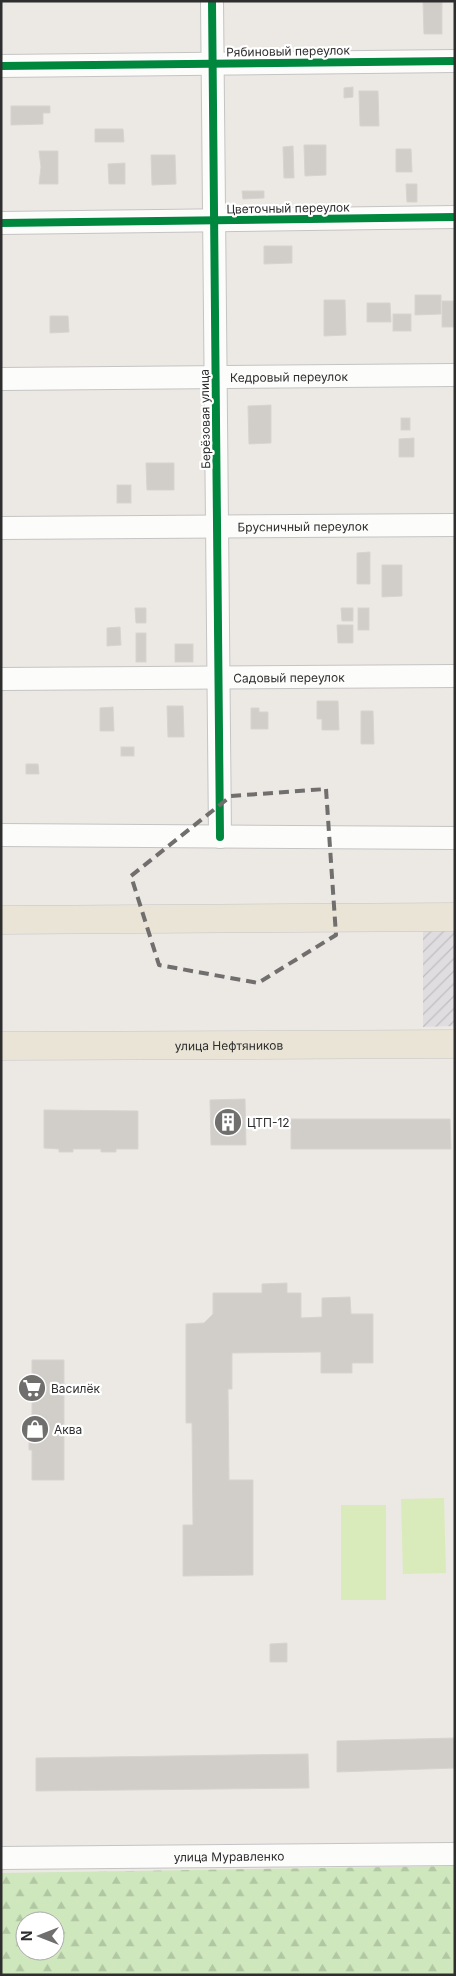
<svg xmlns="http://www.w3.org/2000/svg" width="456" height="1976" font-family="Inter,sans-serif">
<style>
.industrial{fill:url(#industrial-furrows)}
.forest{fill:url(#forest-firs);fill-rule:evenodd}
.pitch{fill:#d9ebba}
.building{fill:#d1ceca;stroke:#d7d4d0}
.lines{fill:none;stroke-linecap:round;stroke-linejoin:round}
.minor-casing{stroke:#c5c4c5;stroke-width:24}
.major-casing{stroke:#c6c5c4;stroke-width:29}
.minor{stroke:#fcfcfb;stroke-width:22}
.major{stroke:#e9e4d5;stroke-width:28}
.cycleway-casing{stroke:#fff;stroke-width:11}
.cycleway{stroke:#00873e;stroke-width:8}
.marked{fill:none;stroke:#706f6e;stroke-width:4;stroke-dasharray:10 6;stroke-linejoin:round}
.labels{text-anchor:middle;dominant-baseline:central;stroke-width:4.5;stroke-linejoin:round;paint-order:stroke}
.street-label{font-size:12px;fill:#2e2e2e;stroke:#fff}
.poi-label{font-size:12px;fill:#2e2e2e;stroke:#fff;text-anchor:start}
</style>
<defs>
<pattern id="industrial-furrows" width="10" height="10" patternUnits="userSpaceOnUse" patternTransform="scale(1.25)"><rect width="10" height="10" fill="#dfdddf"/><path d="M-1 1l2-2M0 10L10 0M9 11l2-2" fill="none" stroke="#c0bec0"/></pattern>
<pattern id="forest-firs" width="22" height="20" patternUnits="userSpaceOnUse" patternTransform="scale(1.25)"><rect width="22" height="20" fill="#cee7bc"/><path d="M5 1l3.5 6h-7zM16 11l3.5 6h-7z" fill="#b1c6a2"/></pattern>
</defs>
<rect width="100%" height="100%" fill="#ece8e4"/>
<path class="industrial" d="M423 931H455V1026L423 1027Z"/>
<path class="forest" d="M455 1866V1975H1V1873ZM25 1921H55V1951H25Z"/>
<g class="pitch">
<path d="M444 1498 446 1573 403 1574 401 1499Z"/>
<rect x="341" y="1505" width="45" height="95"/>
</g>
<g class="building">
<path d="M423 1H442V34H424Z"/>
<path d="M353 87V97L344 98V88Z"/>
<path d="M359 91H378L379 126H360Z"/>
<path d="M11 106H50V113H43V124L11 125Z"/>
<path d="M95 129H123L124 142H95Z"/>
<path d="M304 145H326V175L305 176Z"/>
<path d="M293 146 294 178H284L283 147Z"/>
<path d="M396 149H411L412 172H396Z"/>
<path d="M39 151H58V184H39L41 167Z"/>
<path d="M151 155H175L176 184 152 185Z"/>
<path d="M125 163V184H109L108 164Z"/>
<path d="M406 184H417V202H407Z"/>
<path d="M242 191H264V198L243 199Z"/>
<path d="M264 246H292V263L264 264Z"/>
<path d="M415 295H441V314L415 315Z"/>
<path d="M324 300H345L346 335 324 336Z"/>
<rect x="442" y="301" width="13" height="26"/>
<path d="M367 303H390L391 322H367Z"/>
<rect x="393" y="314" width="18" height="17"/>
<path d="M50 316H68L69 332 50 333Z"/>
<path d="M271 405V443L249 444 248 406Z"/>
<rect x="401" y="418" width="9" height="12"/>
<path d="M414 438V457H399V439Z"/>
<path d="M146 463H174V490H147Z"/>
<rect x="117" y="485" width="14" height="18"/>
<path d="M370 552V584H357V553Z"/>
<path d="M382 565H402V596L382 597Z"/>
<path d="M135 608H146V623H136Z"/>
<path d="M341 608H353V621H342Z"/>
<rect x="358" y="608" width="11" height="22"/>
<path d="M337 625H353V643H338Z"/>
<path d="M120 627 121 645 107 646V628Z"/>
<rect x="136" y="633" width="10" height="29"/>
<rect x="175" y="644" width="18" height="18"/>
<path d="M317 701H338L339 730H322V719H317Z"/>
<path d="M167 706H183L184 737H168Z"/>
<path d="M113 707 114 731H100V708Z"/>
<path d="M251 708H259V712H268V729H251Z"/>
<path d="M361 711H373L374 744H361Z"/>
<rect x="121" y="747" width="13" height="9"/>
<path d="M26 764H38L39 774H26Z"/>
<path d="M245 1099 246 1145H211L210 1100Z"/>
<path d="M44 1110 138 1111V1149H116V1152H101V1149H73V1152H59V1149L44 1148Z"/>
<path d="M291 1119H450L451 1149H291Z"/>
<path d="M287 1283V1293H301V1318L322 1317V1298L350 1297 351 1314H373V1363H352V1373H321V1352L232 1353V1389H228L229 1480H253V1575L183 1576V1525H193L192 1423H186V1324L204 1323 213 1314V1293H262V1284Z"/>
<path d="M32 1360H64V1480H32V1450H29V1439H32V1399H29V1388H32Z"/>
<path d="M287 1643V1662H270V1644Z"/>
<path d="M455 1738V1768L337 1772V1741Z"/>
<path d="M308 1754 309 1788 36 1791V1758Z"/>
</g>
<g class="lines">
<defs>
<g id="minor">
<path d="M212 1 220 837"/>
<path d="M1 66 455 61"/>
<path d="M1 223 455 217"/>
<path id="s1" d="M1 379 455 375"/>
<path id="s2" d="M1 528 455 525"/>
<path id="s3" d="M1 679 455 676"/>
<path d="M1 835 455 838"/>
<path id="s4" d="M1 1858 455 1854"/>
</g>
<g id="major">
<path d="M1 920 455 917"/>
<path id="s5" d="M1 1046 455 1044"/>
</g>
</defs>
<use href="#minor" class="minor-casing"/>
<use href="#major" class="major-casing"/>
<use href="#minor" class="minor"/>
<use href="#major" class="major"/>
<defs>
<g id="cycleway">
<path d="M212 1 220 837"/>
<path d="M1 66 455 61"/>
<path d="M1 223 455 217"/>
</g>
</defs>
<use href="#cycleway" class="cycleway-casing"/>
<use href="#cycleway" class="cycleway"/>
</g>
<path class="marked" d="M326 789 336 935 258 983 159 965 131 876 231 796Z"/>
<defs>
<symbol id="building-disc" viewBox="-11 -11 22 22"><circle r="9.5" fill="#706f6e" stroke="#fff"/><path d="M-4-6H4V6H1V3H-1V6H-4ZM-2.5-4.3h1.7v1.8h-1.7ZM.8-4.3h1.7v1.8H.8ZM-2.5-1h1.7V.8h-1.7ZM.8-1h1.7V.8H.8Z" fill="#fff"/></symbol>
<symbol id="supermarket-disc" viewBox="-11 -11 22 22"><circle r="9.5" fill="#706f6e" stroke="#fff"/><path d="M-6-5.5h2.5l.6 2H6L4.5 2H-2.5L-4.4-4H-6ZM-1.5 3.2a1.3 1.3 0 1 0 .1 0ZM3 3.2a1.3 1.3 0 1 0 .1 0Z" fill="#fff"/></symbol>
<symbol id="shop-disc" viewBox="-11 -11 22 22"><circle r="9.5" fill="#706f6e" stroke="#fff"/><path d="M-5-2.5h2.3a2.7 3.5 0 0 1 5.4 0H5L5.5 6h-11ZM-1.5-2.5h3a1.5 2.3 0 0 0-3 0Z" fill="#fff"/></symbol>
</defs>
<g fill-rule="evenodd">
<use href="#building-disc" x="212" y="1106" width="32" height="32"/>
<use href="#supermarket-disc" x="16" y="1372" width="32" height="32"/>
<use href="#shop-disc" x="19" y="1413" width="32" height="32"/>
</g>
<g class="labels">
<g class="street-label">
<text transform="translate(288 51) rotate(-1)">Рябиновый переулок</text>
<text transform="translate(288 208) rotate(-1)">Цветочный переулок</text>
<text stroke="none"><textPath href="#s1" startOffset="288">Кедровый переулок</textPath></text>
<text transform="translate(205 419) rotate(-91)">Берёзовая улица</text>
<text stroke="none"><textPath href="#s2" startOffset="302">Брусничный переулок</textPath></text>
<text stroke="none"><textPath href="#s3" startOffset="288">Садовый переулок</textPath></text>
<text stroke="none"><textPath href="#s5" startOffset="228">улица Нефтяников</textPath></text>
<text stroke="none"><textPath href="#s4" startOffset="228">улица Муравленко</textPath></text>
</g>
<g class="poi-label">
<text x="247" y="1122">ЦТП-12</text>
<text x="51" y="1388">Василёк</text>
<text x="54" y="1429">Аква</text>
</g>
</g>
<rect width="456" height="1976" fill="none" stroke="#2e2e2e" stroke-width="5"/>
<g transform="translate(40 1936) rotate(270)"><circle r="24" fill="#ffffff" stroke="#ababab"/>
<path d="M0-4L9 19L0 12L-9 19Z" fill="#706f6e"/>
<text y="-8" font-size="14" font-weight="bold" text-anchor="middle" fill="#2e2e2e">N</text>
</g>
</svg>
